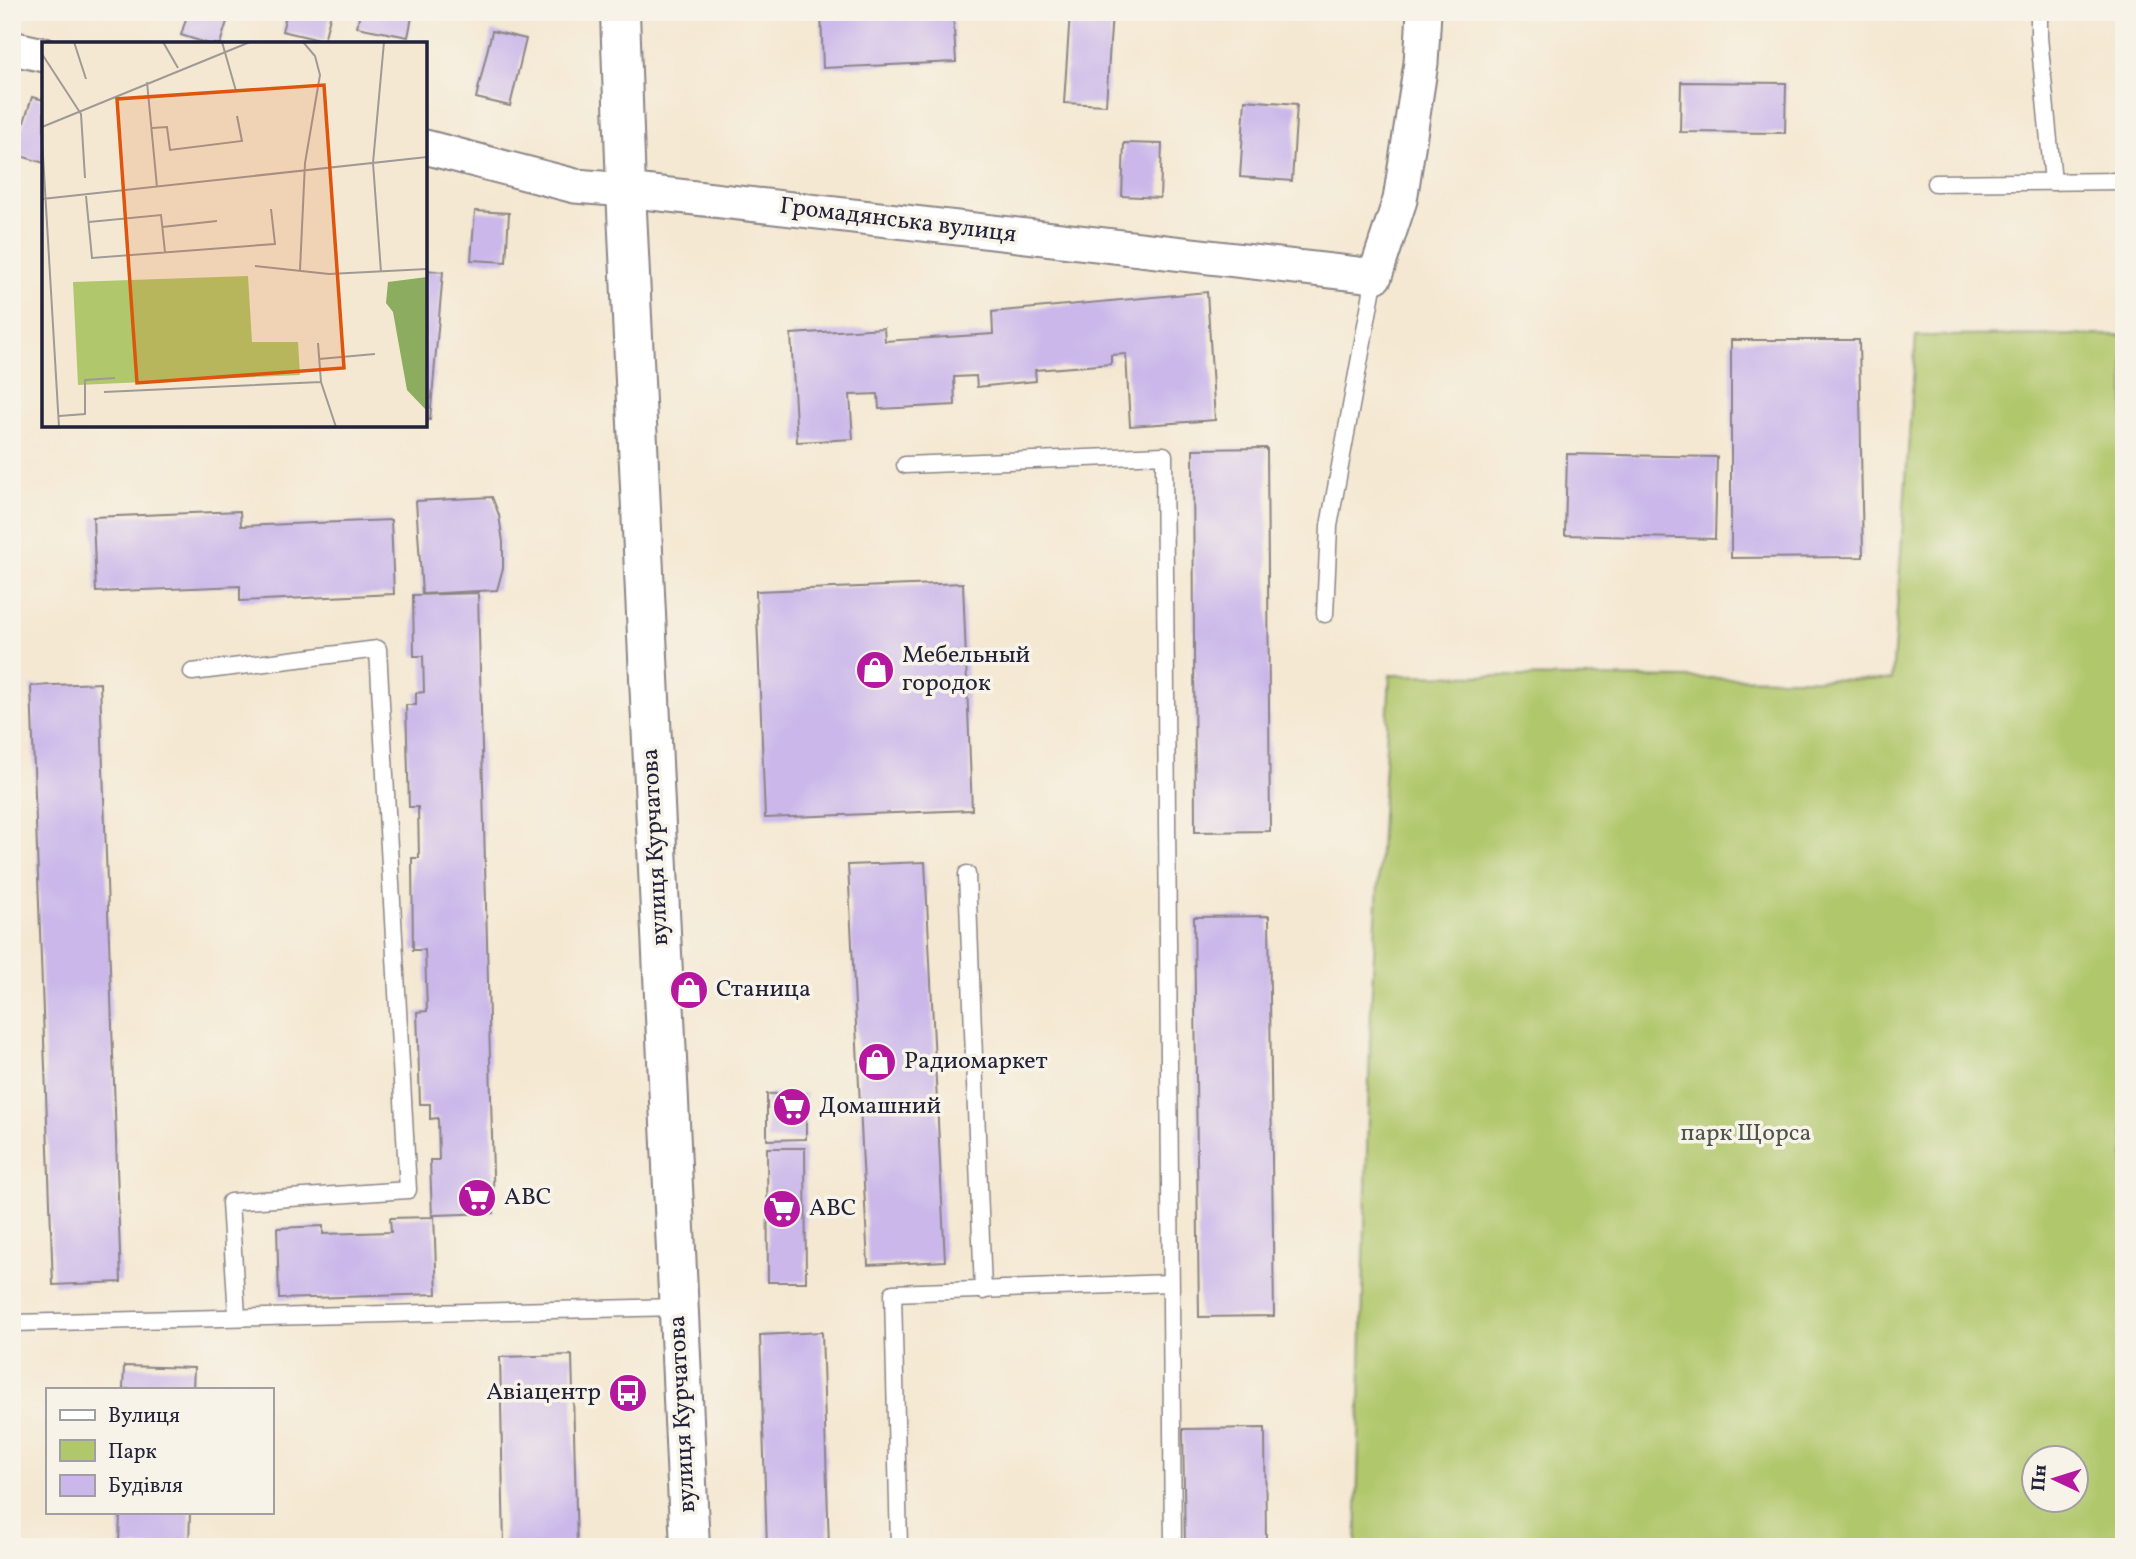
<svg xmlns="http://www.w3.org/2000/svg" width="2136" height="1559" font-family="Vollkorn,serif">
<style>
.green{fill:#b1c76c;stroke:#6a7454;stroke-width:2;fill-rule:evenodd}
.building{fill:#cbb7ea}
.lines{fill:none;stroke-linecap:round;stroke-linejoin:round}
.lane-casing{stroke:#8b8586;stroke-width:19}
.street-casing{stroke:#8b8586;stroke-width:37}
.secondary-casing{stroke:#8b8586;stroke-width:42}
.lane{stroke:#fff;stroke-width:16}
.street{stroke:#fff;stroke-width:33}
.secondary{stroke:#fff;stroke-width:38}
.labels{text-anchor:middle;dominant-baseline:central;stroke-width:7;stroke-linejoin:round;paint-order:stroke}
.street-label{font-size:24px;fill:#22223b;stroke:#f7f3e8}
.poi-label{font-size:24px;fill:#22223b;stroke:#f7f3e8;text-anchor:start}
.park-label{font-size:24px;fill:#4d544a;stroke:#f7f3e8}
.inset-road{fill:none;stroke:#a09996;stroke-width:2}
.view{fill:#de560e;fill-opacity:0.15;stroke:#de560e;stroke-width:3.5}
.inset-edge{fill:none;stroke:#22223b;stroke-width:3.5}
</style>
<rect width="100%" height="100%" fill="#f7f3e8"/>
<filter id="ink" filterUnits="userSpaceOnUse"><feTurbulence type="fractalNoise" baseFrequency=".0143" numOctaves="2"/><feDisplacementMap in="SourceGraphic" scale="14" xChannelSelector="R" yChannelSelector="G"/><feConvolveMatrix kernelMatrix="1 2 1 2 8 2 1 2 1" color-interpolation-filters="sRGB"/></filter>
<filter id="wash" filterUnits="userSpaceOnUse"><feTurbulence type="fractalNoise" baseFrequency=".00686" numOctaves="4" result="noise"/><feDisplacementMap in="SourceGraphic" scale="28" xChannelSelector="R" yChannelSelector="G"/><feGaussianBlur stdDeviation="1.57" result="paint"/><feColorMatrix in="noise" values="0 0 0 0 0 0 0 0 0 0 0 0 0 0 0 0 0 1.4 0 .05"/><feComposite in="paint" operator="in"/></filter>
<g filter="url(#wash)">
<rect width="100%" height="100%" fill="#f4e8d2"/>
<path class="green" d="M2124 335V1547H1356L1371 1007 1390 675 1892 680 1916 336ZM2035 1458H2076V1500H2035Z"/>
<g id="blocks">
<g class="building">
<path d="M188 12H230L220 44H209L181 35Z"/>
<path d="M287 12H331L324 41 282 31Z"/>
<path d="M360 12H413L408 37 357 27Z"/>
<path d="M821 12H953L956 62 823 68Z"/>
<path d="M1070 12H1112L1106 105 1064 103Z"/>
<path d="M492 31 526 39 510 106 476 98Z"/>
<path d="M1681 82 1786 83 1785 133 1680 132Z"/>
<path d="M32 97 44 100V163L14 154Z"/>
<path d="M1245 100 1297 104 1292 181 1240 177Z"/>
<path d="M1124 143 1162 144 1160 198 1122 196Z"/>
<path d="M475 211 509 213 506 262 471 260Z"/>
<path d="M425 270 443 272 430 420H425Z"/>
<path d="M1207 292 1215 420 1130 426 1126 354 1111 355V364L1035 370 1036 381 977 387 976 376 954 377 955 405 879 409 878 394 850 395 853 439 797 442 791 334 884 328 885 341 993 334 992 312Z"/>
<path d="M1731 340H1859L1863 557 1731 558Z"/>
<path d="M1267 448 1270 831 1195 832 1193 449Z"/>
<path d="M1567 454 1717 457 1715 539 1565 535Z"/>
<path d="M492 497 499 515 503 542V568L497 590 422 594 416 501Z"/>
<path d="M240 511 241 526 391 520 394 594 240 601V586L96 592 93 517Z"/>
<path d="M963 583 972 810 765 818 756 591Z"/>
<path d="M478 593 494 1213 434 1215 437 1294 279 1299 277 1228 323 1226V1234L391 1232 390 1218 432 1217 430 1160H439L438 1118 430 1119V1104H420L417 1012 427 1011 425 950H413L412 858H419L418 807H409L406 705H416V693L424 692 423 656H414L413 595Z"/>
<path d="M100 683 121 1282 53 1285 31 686Z"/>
<path d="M925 862 945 1261 868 1265 848 865Z"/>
<path d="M1269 916 1274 1316 1199 1317 1194 917Z"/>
<path d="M806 1093V1139L767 1140V1094Z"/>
<path d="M767 1148H805L806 1282H768Z"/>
<path d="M822 1332 829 1547H767L760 1335Z"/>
<path d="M572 1355 577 1547H504L500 1357Z"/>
<path d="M124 1366 194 1368 193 1389H123Z"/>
<path d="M1265 1428 1266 1547H1185L1183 1429Z"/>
<path d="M120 1512H190L189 1547H119Z"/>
</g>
</g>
</g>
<g filter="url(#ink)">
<use href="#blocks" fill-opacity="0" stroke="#8b8586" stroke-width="2"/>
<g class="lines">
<defs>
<g id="lane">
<path d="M2039 12V37L2053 182"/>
<path d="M1935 183 2124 181"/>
<path d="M905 465 1164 455 1173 1547"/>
<path d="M1325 614 1329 526 1375 276"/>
<path d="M192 672 378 649 408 1190 230 1202 237 1316"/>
<path d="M967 874 983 1291"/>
<path d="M12 1323 678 1307"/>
<path d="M899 1547 893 1293 1170 1283"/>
</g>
<g id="street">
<path d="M12 48 44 55"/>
<path d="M425 147 575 186 626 190 1375 276 1400 200 1421 63 1424 12"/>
</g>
<path id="secondary" d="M620 12 626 190 690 1547"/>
</defs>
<use href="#lane" class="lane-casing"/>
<use href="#street" class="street-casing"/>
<use href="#secondary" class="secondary-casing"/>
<use href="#lane" class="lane"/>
<use href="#street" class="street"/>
<use href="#secondary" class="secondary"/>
</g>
</g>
<defs>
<symbol id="shop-disc" viewBox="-11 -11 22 22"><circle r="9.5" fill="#b5179e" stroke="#f7f3e8"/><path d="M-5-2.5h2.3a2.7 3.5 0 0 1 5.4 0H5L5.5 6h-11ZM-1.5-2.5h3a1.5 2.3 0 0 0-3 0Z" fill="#fff"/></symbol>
<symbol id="supermarket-disc" viewBox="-11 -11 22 22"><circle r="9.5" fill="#b5179e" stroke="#f7f3e8"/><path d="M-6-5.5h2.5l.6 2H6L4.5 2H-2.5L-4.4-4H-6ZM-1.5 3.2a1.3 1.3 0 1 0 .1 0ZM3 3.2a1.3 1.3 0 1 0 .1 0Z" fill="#fff"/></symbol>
<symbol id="bus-disc" viewBox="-11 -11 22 22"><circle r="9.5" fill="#b5179e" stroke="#f7f3e8"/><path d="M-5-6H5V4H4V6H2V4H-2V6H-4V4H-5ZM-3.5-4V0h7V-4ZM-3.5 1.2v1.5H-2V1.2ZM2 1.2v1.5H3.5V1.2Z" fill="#fff"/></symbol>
</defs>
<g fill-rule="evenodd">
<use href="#shop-disc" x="853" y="648" width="44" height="44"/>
<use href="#shop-disc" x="667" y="968" width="44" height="44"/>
<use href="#shop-disc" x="855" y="1040" width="44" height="44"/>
<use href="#supermarket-disc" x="770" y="1085" width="44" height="44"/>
<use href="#supermarket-disc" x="455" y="1176" width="44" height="44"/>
<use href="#supermarket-disc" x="760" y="1187" width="44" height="44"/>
<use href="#bus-disc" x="606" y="1371" width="44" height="44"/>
</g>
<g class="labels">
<g class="street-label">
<text transform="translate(898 221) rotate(7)">Громадянська вулиця</text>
<text transform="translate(656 847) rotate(-93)">вулиця Курчатова</text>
<text transform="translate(683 1414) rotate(-93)">вулиця Курчатова</text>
</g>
<g class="poi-label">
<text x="902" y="656">Мебельный<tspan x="902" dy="28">городок</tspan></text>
<text x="716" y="990">Станица</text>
<text x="904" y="1062">Радиомаркет</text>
<text x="819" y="1107">Домашний</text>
<text x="504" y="1198">ABC</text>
<text x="809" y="1209">АВС</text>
<text x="601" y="1393" text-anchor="end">Авіацентр</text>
</g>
<g class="park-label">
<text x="1746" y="1134">парк Щорса</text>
</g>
</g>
<g transform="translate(42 42)">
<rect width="385" height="385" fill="#f4e8d2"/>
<path d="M206 234 210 300H256L258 333 36 343 31 240Z" fill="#b1c76c"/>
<path d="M385 235V369L365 348 351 270 344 261 346 240Z" fill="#8cac60"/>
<path class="inset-road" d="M32 0 44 37M121 0 136 26M180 0 194 49M0 12 39 72 43 136M105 40 115 145M0 85 208 0M110 86 125 85 128 108 200 99 195 74M0 97 17 385M44 154 50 216 233 202 229 167M0 157 385 115M47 180 119 173 123 210M120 185 175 179M213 224 287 232 385 227M258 228 263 121 278 33 273 14 261 0M339 230 331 121 342 0M276 301 279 340 294 385M277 317 333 312M62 350 279 340M17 374 43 372V338L73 336"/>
<path class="view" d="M282 43 302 326 95 341 75 57Z"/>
<rect width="385" height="385" class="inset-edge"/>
</g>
<rect width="2136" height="1559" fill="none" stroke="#f7f3e8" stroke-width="42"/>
<rect x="46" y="1388" width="228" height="126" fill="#f7f3e8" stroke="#a29fa3" stroke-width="2"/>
<rect x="60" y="1410" width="35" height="10" fill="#ffffff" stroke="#a29fa3" stroke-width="2"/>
<text x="108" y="1422" font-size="21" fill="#22223b">Вулиця</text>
<rect x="60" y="1440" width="35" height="21" fill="#b1c76c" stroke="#a29fa3" stroke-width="2"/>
<text x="108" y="1458" font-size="21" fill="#22223b">Парк</text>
<rect x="60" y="1475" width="35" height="21" fill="#cbb7ea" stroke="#a29fa3" stroke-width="2"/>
<text x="108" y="1492" font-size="21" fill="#22223b">Будівля</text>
<g transform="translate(2055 1479) rotate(274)"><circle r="33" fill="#f7f3e8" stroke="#a29fa3" stroke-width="2"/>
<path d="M0-5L12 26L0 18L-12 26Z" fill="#b5179e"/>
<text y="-10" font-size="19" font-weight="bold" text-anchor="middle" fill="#22223b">Пн</text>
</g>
</svg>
